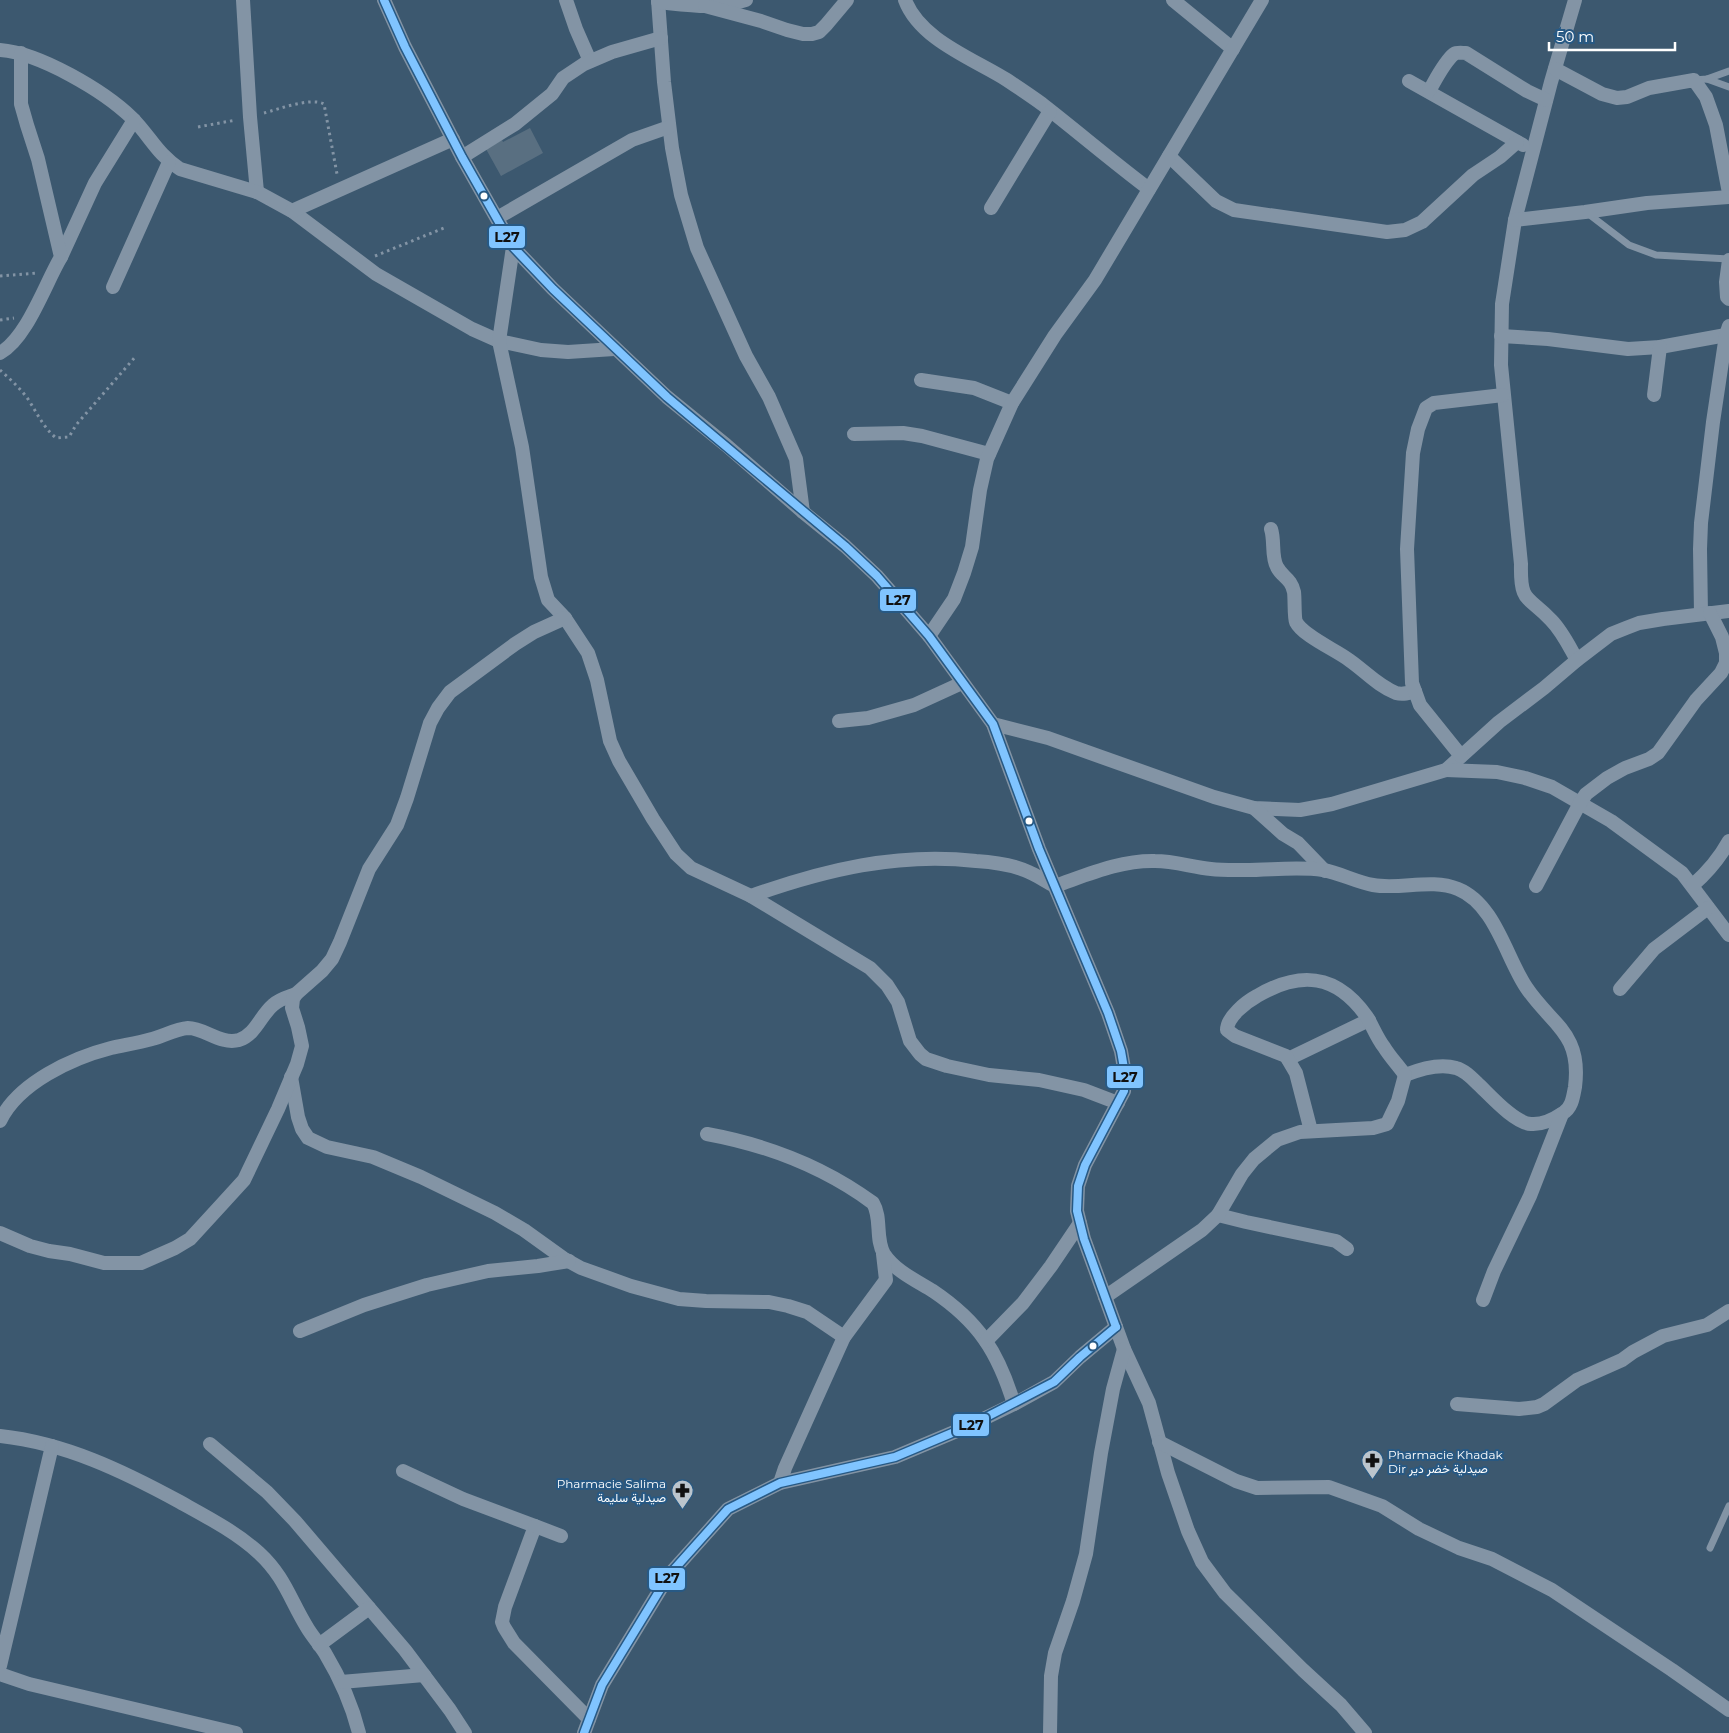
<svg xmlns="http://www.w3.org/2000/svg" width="1729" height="1733" font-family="Montserrat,Vazirmatn,sans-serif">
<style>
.building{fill:#596f81}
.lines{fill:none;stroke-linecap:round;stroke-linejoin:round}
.path{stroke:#8394a5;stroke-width:3;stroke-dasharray:2.5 4;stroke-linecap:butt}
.service{stroke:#8394a5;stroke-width:7}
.minor{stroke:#8394a5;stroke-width:14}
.bus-1-casing{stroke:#275984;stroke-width:11}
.bus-1{stroke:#80c4ff;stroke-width:8}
.bus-dot{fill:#fff;stroke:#275984;stroke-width:2}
.labels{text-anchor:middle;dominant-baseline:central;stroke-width:4;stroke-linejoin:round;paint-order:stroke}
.poi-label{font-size:12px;fill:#fff;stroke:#275984;text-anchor:start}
.line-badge{stroke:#275984;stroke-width:2}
.pale-badge-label{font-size:14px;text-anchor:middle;font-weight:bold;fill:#111}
</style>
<rect width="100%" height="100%" fill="#3c586f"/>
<path class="building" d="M530 128 543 153 501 176 486 149 502 140 503 142Z"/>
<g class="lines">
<g class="path">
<path d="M264 113C279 109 311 97 324 104L337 174"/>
<path d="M198 127 236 120"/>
<path d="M375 256 444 228"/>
<path d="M0 276 37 273"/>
<path d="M0 320 14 318"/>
<path d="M0 370C10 379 20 388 28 399 37 413 43 427 56 438L69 437 76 425 136 356"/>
</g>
<g class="service">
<path d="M1707 79 1729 87"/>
<path d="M1694 80 1707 79 1729 71"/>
<path d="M1586 212 1629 245 1656 255 1729 259"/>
<path d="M1710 1548 1729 1506"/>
</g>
<g class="minor">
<path d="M243 0 250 117 257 192"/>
<path d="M384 0 405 47 462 157 513 247 553 289 667 397 726 445 803 512 845 546 877 576 929 636 993 724 1039 849 1108 1013 1121 1051 1125 1074 1124 1091 1085 1165 1078 1186 1077 1211 1084 1239 1124 1349 1149 1403 1168 1473 1188 1531 1202 1562 1225 1593 1303 1670 1341 1705 1365 1733"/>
<path d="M566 0 576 29 590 61"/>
<path d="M658 0 664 82 672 148 681 195 697 248 746 356 769 397 796 459 803 512"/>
<path d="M905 0C920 40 974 59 1007 80 1019 88 1031 96 1042 104 1078 132 1113 162 1149 189"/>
<path d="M1173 0 1233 49"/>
<path d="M1575 0 1551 82 1515 220 1502 304 1501 365 1521 564C1520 604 1528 595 1551 620 1562 631 1569 646 1577 660"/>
<path d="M658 2C688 5 717 10 746 0"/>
<path d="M705 6 761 21 787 30 803 34H812L819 32 826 25 847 0"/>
<path d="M0 50C40 53 104 91 132 118 150 136 157 154 180 169L257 192 292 211 376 274 472 329 499 341 541 350 568 352 614 349"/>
<path d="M1555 69 1602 94 1617 98 1627 97 1649 88 1694 80 1706 97 1716 125 1729 193"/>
<path d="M1409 81 1523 145"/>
<path d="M1429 91C1435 81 1444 62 1454 54 1457 52 1462 53 1466 53L1527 91 1546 100"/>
<path d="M1169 156 1216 201 1234 210 1387 232 1405 230 1422 222 1473 175 1500 157 1517 142"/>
<path d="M462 157 515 124 552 94 563 78 584 64 612 52 661 38"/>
<path d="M991 208 1050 111"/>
<path d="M292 211 453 139"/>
<path d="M497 218 632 140 669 127"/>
<path d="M1515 220 1585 212 1647 203 1729 197"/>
<path d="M513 247 499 341 522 447 541 577 548 600 565 618 588 653 597 680 610 741 619 761 653 819 676 854 691 868 751 896 870 968 887 985 898 1002 910 1041 920 1054 926 1059 947 1066 989 1075 1039 1080 1084 1090 1118 1103"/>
<path d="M61 257 95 183 134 120"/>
<path d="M1729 260 1726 282 1727 297 1729 299"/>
<path d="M113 287 169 162"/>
<path d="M1501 336 1548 339 1628 349 1660 347 1726 335"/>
<path d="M0 353C27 338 45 284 61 257L38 159 27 125 21 104V53"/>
<path d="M921 380 974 388 1012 403"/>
<path d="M1654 395 1660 347"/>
<path d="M854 434 903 433 922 436 989 454"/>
<path d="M1271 529C1275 541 1271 556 1277 567 1282 577 1291 578 1294 592 1295 599 1294 617 1296 622 1303 636 1336 650 1349 660 1365 671 1378 686 1396 693 1403 695 1409 693 1415 691"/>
<path d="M1701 614 1700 549 1701 523 1713 422 1726 335 1729 326"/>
<path d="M929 636 954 599 964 573 972 547 980 490 987 459 1012 403 1055 335 1095 280 1262 0"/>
<path d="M839 721 868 718 914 705 962 683"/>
<path d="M993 724 1048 738 1214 797 1254 808 1300 810 1332 804 1446 770 1499 722 1544 688 1577 660 1611 634 1626 628 1639 623 1663 619 1729 611"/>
<path d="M1461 756 1420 705 1412 683 1407 549 1413 453 1418 429 1426 408 1434 403 1503 395"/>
<path d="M1446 770 1497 772 1525 778 1552 787 1611 821 1682 873 1729 935"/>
<path d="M1254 808 1283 834 1298 843 1325 871"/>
<path d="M1693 885C1708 872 1719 859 1729 841"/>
<path d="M1536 886 1580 803 1586 794 1607 778 1625 768 1649 759 1658 753 1696 700 1721 673 1726 663V653L1722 637 1710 613"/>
<path d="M751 896C824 870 898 852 976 861 992 862 1009 864 1024 870 1035 874 1045 881 1055 886 1087 875 1121 860 1155 861 1174 861 1192 867 1211 869 1219 870 1228 870 1237 870 1266 871 1294 866 1323 870 1340 873 1356 882 1373 885 1401 890 1431 878 1458 889 1495 904 1506 957 1526 987 1551 1025 1582 1032 1575 1087 1573 1097 1572 1108 1563 1113 1554 1119 1542 1125 1531 1124 1514 1123 1489 1094 1477 1083 1471 1077 1464 1070 1456 1068 1440 1063 1420 1069 1405 1075"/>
<path d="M1620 989 1654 949 1708 908"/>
<path d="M1288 1059 1369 1020"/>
<path d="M291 1077 298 1117 302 1129 308 1138 327 1147 373 1157 421 1177 495 1213 524 1230 563 1258 581 1268 631 1286 679 1299 706 1301 769 1302 788 1306 807 1312 844 1337"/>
<path d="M0 1121C18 1083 72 1058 111 1048 124 1045 138 1043 152 1039 164 1036 175 1029 188 1028 205 1028 220 1045 239 1040 256 1034 260 1016 273 1005 279 999 288 997 296 994"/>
<path d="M1311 1131 1296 1073 1286 1056 1235 1036 1227 1030C1227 1017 1246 1002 1257 996 1301 970 1337 974 1367 1017 1373 1027 1377 1038 1384 1047 1390 1057 1398 1065 1405 1075"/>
<path d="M707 1134C767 1145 824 1167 873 1203 882 1218 875 1239 884 1254 895 1271 917 1281 933 1291 979 1322 998 1352 1014 1404"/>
<path d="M1218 1215 1246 1222 1336 1241 1347 1249"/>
<path d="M0 1233 30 1246 49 1251 70 1254 104 1263H141L175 1248 190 1239 223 1203 244 1180 278 1109 297 1064 302 1046 298 1027 292 1008 293 999 296 994 322 971 332 959 340 942 369 869 397 825 407 798 430 723 438 708 450 692 515 644 534 632 565 618"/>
<path d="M1105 1297 1202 1230 1218 1215 1242 1174 1254 1159 1277 1140 1300 1132 1373 1128 1387 1124 1398 1101 1405 1075"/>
<path d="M1483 1300 1494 1271 1530 1196 1562 1114"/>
<path d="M300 1331 364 1305 427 1285 488 1271 538 1266 569 1261"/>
<path d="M986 1341 1023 1303 1051 1266 1080 1223"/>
<path d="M1457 1404 1519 1409 1537 1407 1544 1404 1577 1380 1622 1360 1633 1352 1663 1336 1707 1325 1729 1311"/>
<path d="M0 1436C65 1443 123 1471 180 1502 207 1517 236 1532 259 1553 285 1577 290 1600 308 1629 313 1637 320 1645 325 1653 340 1678 352 1705 359 1733"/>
<path d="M1159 1442 1236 1481 1257 1488 1329 1487 1382 1506 1419 1529 1459 1548 1492 1559 1552 1590 1672 1670 1729 1710"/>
<path d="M210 1444 267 1492 295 1521 405 1650 450 1710 465 1733"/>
<path d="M403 1471 463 1499 535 1526 505 1607 502 1622 504 1627 514 1643 589 1719"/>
<path d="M780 1483 785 1468 844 1337 886 1280 883 1254"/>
<path d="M535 1526 561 1536"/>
<path d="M319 1645 369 1608"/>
<path d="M0 1666 52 1446"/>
<path d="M0 1674 29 1684 236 1733"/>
<path d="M341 1682 424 1675"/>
<path d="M584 1733 602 1685 669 1575 728 1509 780 1483 895 1457 971 1425 1014 1404 1054 1382 1080 1357 1116 1327"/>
<path d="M1050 1733 1051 1676 1055 1653 1073 1601 1086 1554 1101 1453 1113 1389 1124 1349"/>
</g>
<defs>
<g id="bus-1">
<path d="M384 0 405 47 462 157 513 247 553 289 667 397 845 546 877 576 929 636 993 724 1039 849 1108 1013 1121 1051 1125 1074 1124 1091 1085 1165 1078 1186 1077 1211 1084 1239 1116 1327"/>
<path d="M584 1733 602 1685 669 1575 728 1509 780 1483 895 1457 971 1425 1054 1382 1080 1357 1116 1327"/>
</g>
</defs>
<use href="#bus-1" class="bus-1-casing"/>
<use href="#bus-1" class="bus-1"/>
</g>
<defs>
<symbol id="pharmacy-pin" viewBox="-11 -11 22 30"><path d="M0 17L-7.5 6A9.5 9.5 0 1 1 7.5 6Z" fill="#bbc5cd" stroke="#275984"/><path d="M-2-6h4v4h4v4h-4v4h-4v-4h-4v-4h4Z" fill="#111"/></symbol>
</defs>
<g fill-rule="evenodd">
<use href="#pharmacy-pin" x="1360" y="1448" width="25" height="34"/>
<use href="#pharmacy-pin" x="670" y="1478" width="25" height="34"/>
</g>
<g class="bus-dot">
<circle cx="484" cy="196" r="4.5"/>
<circle cx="1029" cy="821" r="4.5"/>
<circle cx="1093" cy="1346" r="4.5"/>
</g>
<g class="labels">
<g class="poi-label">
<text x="1388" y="1454">Pharmacie Khadak<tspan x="1388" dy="14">Dir صيدلية خضر دير</tspan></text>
<text x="666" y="1483" text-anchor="end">Pharmacie Salima<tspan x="666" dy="14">صيدلية سليمة</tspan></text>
</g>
</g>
<g class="line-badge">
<rect x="488" y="225" width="38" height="24" rx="5" fill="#80c4ff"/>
<rect x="879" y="588" width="38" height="24" rx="5" fill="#80c4ff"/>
<rect x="1106" y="1065" width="38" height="24" rx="5" fill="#80c4ff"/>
<rect x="952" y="1413" width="38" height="24" rx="5" fill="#80c4ff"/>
<rect x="648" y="1567" width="38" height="24" rx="5" fill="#80c4ff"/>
</g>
<g class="pale-badge-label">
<text x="507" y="242">L27</text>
<text x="898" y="605">L27</text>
<text x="1125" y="1082">L27</text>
<text x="971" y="1430">L27</text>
<text x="667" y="1583">L27</text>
</g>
<path d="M1549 42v8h126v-8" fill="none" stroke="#ffffff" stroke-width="2.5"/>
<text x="1556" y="42" font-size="15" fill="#ffffff" stroke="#275984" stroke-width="4" paint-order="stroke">50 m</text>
</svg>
